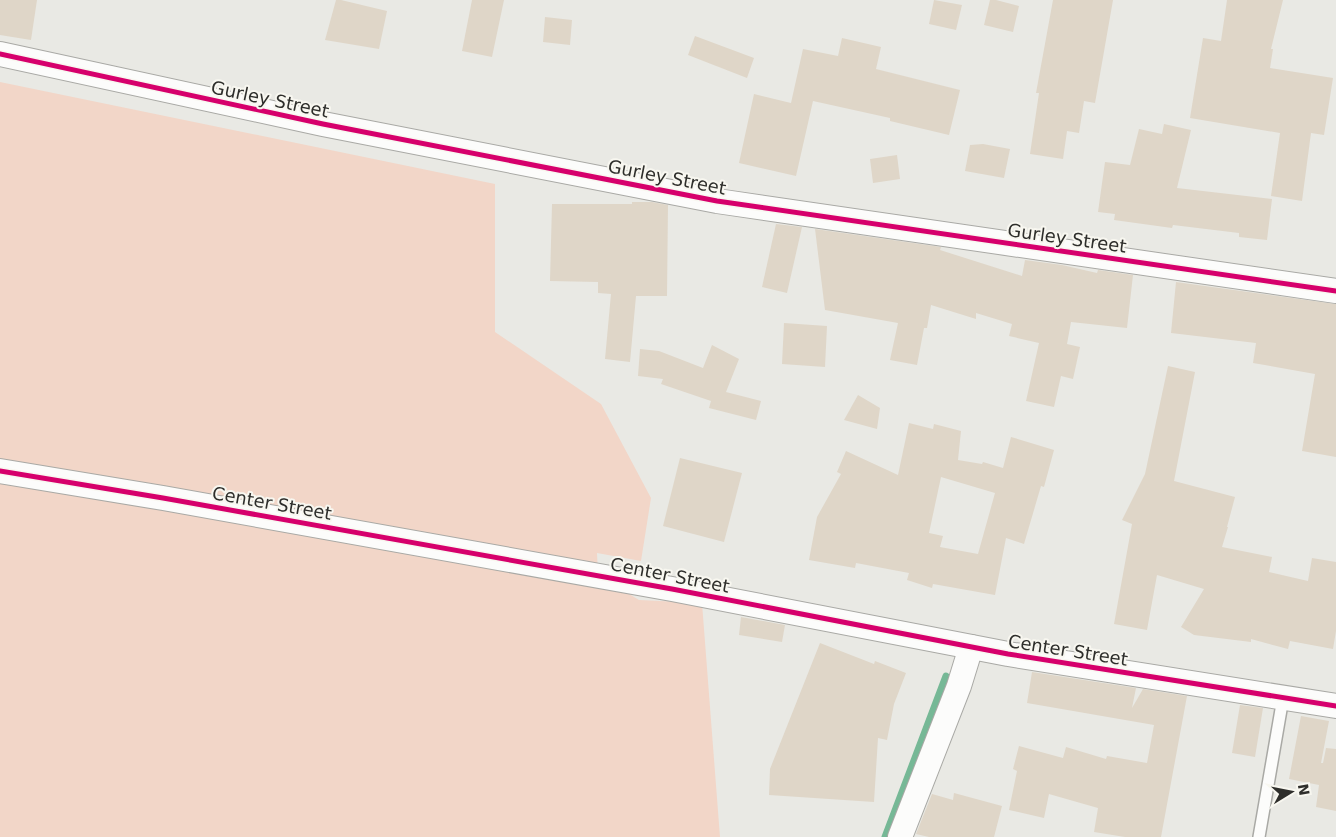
<svg xmlns="http://www.w3.org/2000/svg" width="1336" height="837" font-family="'DejaVu Sans',sans-serif">
<style>
.green{fill:#f2d6c8}
.lines{fill:none;stroke-linecap:round;stroke-linejoin:round}
.stream{stroke:#76b896;stroke-width:7}
.building{fill:#dfd6c8;fill-rule:evenodd}
.lane-casing{stroke:#a9a9a5;stroke-width:14}
.street-casing{stroke:#a9a9a5;stroke-width:26}
.lane{stroke:#fcfcfb;stroke-width:11}
.street{stroke:#fcfcfb;stroke-width:24}
.cycleway-casing{stroke:#f8f7f0;stroke-width:8}
.cycleway{stroke:#d6006c;stroke-width:5}
.labels{text-anchor:middle;dominant-baseline:central;stroke-width:4;stroke-linejoin:round;paint-order:stroke}
.street-label{font-size:18px;fill:#2e2e2b;stroke:#f8f7f0}
</style>
<rect width="100%" height="100%" fill="#e9e9e4"/>
<path class="green" d="M0 82 495 184V332L601 404 651 498 641 561 597 553 598 575 639 600 702 603 720 837H0Z"/>
<g class="lines">
<path class="stream" d="M885 837 946 676"/>
</g>
<g class="building">
<path d="M0 0H37L31 40 0 35Z"/>
<path d="M336 0H341L387 11 379 49 325 40Z"/>
<path d="M472 0H504L492 57 462 51Z"/>
<path d="M934 0 962 5 956 30 929 24Z"/>
<path d="M990 0H996L1019 6 1013 32 984 25Z"/>
<path d="M1053 0H1113L1095 103 1084 101 1079 133 1067 131 1063 159 1030 154 1039 93H1036Z"/>
<path d="M1227 0H1283L1271 49H1273L1270 68 1333 78 1324 135 1311 133 1302 201 1271 196 1280 133 1190 118 1203 38 1221 41Z"/>
<path d="M545 17 572 20 570 45 543 42Z"/>
<path d="M695 36 754 58 747 78 688 55Z"/>
<path d="M842 38 881 47 876 69 960 90 949 135 890 121V118L813 101 796 176 739 163 754 94 791 103 803 49 838 56Z"/>
<path d="M1164 124 1191 130 1177 188 1272 199 1267 240 1239 237V233L1173 225 1172 228 1114 220 1115 214 1098 212 1105 162 1130 165 1139 129 1162 134Z"/>
<path d="M983 144 1010 149 1004 178 965 171 970 145Z"/>
<path d="M897 155 900 179 873 183 870 159Z"/>
<path d="M632 202H652L668 205 667 296H636L630 362 605 359 611 294 598 293V282L550 281 552 204H632Z"/>
<path d="M776 224 802 227 787 293 762 287Z"/>
<path d="M815 229 941 247 940 250 1022 276 1025 260 1062 265 1097 273 1098 270 1133 275 1127 328 1071 322 1067 344 1080 347 1073 379 1061 376 1054 407 1026 401 1039 343 1009 336 1012 324 976 313V319L931 305 927 328H924L917 365 890 360 898 323 825 310Z"/>
<path d="M1176 282 1336 304V457L1302 451 1315 374 1253 363 1256 343 1171 333Z"/>
<path d="M784 323 827 326 825 367 782 364Z"/>
<path d="M712 345 739 359 726 392 761 401 756 420 709 408 711 401 661 384 663 379 638 376 640 349 659 351 703 368Z"/>
<path d="M1168 366 1195 372 1174 481 1235 497 1227 527H1228L1222 547 1272 557 1269 572 1308 581 1312 558 1336 562V631L1333 649 1290 641 1288 649 1251 639V642L1194 635 1181 627 1204 589 1157 575 1147 630 1114 624 1132 524 1122 520 1145 474Z"/>
<path d="M858 395 880 408 877 429 844 420Z"/>
<path d="M909 423 933 429 934 424 961 431 958 460 982 464 983 462 1003 468 1011 437 1054 450 1044 487 1041 486 1024 544 1006 538 995 595 933 584 932 588 907 580 909 573 856 563 855 568 809 560 817 517 841 474 837 472 846 451 898 475ZM941 477 995 493 978 554 940 547 943 536 929 533Z"/>
<path d="M680 458 742 473 724 542 663 526Z"/>
<path d="M741 617 785 625 782 642 739 635Z"/>
<path d="M820 643 874 664 875 661 906 673 894 704 887 740 878 738 874 802 769 795 770 769Z"/>
<path d="M1032 672 1136 688 1132 708 1143 689 1187 696 1161 837H1125L1094 832 1098 808 1049 794 1044 818 1009 810 1017 771 1013 769 1019 746 1063 758 1066 747 1106 759 1107 756 1147 763 1154 725 1027 703Z"/>
<path d="M1240 705 1263 708 1255 757 1232 753Z"/>
<path d="M1301 716 1329 721 1321 763H1323L1326 748 1336 749V811L1316 807 1319 785 1289 779Z"/>
<path d="M954 793 1002 806 994 837H929L916 834 932 794 953 800Z"/>
</g>
<g class="lines">
<defs>
<path id="lane" d="M1259 837 1283 698"/>
<g id="street">
<path d="M0 54 323 124 717 201 1336 291"/>
<path d="M0 471 163 498 672 589 1008 654 1336 706"/>
<path d="M900 837 959 686 971 647"/>
</g>
</defs>
<use href="#lane" class="lane-casing"/>
<use href="#street" class="street-casing"/>
<use href="#lane" class="lane"/>
<use href="#street" class="street"/>
<defs>
<g id="cycleway">
<path d="M0 54 323 124 717 201 1336 291"/>
<path d="M0 471 163 498 672 589 1008 654 1336 706"/>
</g>
</defs>
<use href="#cycleway" class="cycleway-casing"/>
<use href="#cycleway" class="cycleway"/>
</g>
<g class="labels">
<g class="street-label">
<text transform="translate(270 99) rotate(12)">Gurley Street</text>
<text transform="translate(667 177) rotate(11)">Gurley Street</text>
<text transform="translate(1067 238) rotate(8)">Gurley Street</text>
<text transform="translate(272 503) rotate(10)">Center Street</text>
<text transform="translate(670 575) rotate(11)">Center Street</text>
<text transform="translate(1068 650) rotate(9)">Center Street</text>
</g>
</g>
<g transform="translate(1291 792) rotate(80)" stroke="#f8f7f0" stroke-width="4" paint-order="stroke">
<path d="M0-4L9 19L0 12L-9 19Z" fill="#2e2e2b"/>
<text y="-8" font-size="14" font-weight="bold" text-anchor="middle" fill="#2e2e2b">N</text>
</g>
</svg>
